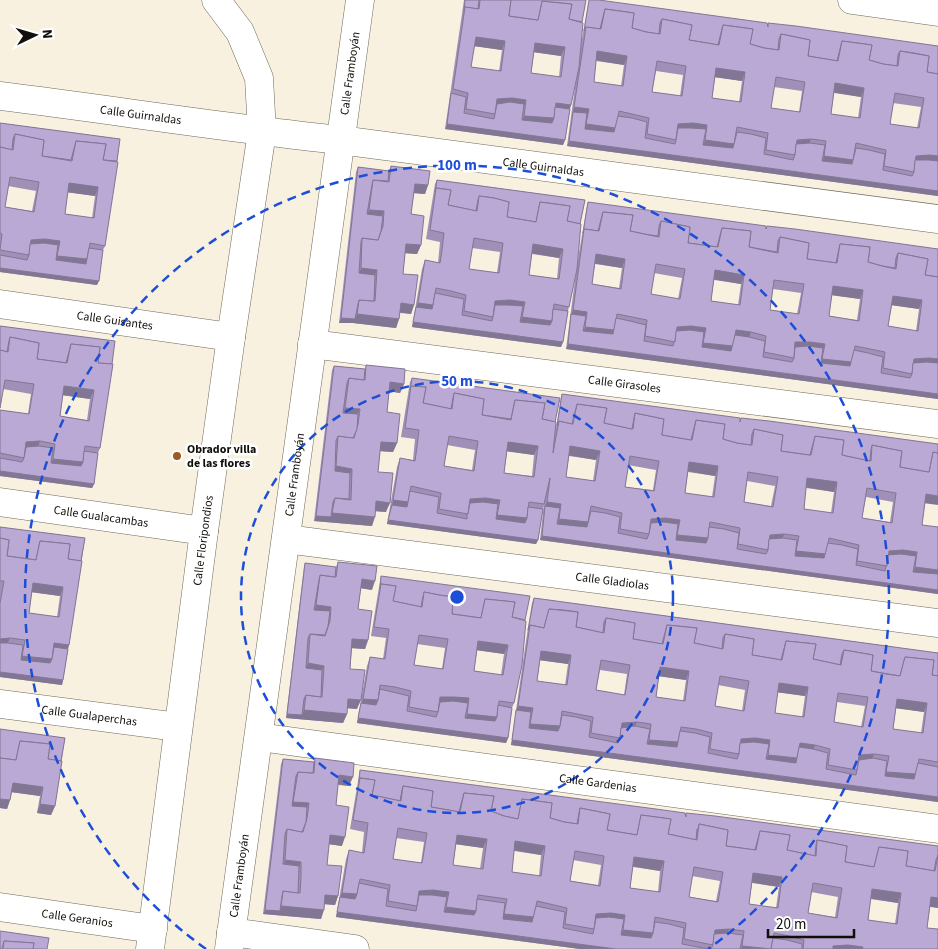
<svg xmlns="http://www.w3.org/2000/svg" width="938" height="949" font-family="'Source Sans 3',sans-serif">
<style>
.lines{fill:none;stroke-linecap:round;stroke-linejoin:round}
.minor-casing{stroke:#6f695a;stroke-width:29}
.minor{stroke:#fff;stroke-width:28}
.wall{fill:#a090b7;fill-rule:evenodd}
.shaded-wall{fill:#827695}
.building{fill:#baa8d5;stroke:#827695;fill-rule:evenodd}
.ring{fill:none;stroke:#1d4ed8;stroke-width:2.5;stroke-dasharray:9 6}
.poi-dot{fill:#9a5c22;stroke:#fff;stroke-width:2}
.labels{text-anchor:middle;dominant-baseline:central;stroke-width:5;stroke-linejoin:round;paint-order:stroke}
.street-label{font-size:12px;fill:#110f09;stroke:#fff}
.poi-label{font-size:12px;font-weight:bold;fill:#110f09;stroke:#fff;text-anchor:start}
.centre{fill:#1d4ed8;stroke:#fff;stroke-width:2.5}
.ring-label{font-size:15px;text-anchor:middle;font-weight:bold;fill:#1d4ed8;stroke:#fff;stroke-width:5;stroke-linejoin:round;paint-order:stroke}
</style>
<rect width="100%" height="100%" fill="#f8f1e0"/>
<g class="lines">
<defs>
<g id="minor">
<path d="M852 0 938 12"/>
<path id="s1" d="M0 96C113 110 226 128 340 140L938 219"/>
<path id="s2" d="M0 304 231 337"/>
<path id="s3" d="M312 344 938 424"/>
<path id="s4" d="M0 502 204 531"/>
<path id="s5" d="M286 539 938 623"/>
<path id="s6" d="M0 704 178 727"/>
<path id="s7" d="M259 737 938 829"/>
<path id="s8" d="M0 907 153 929"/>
<path d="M231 932 355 949"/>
<path id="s9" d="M150 949 204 531 231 337 262 132 259 78 240 32 216 0"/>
<path id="s10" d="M229 949 360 0"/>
</g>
</defs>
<use href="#minor" class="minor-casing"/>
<use href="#minor" class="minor"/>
</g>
<g class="wall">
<path d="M464 0H586L582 22 580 50 589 0 768 26 938 46V196L567 146 576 80 570 109 565 140 563 145 445 129ZM474 46 502 50 499 71 471 67ZM534 52 561 56 559 77 531 73ZM596 61 624 65 621 86 594 82ZM656 71 683 75 680 96 652 92ZM715 77 742 81 739 102 712 98ZM774 87 802 91 799 112 771 108ZM834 93 861 97 858 118 831 114ZM893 103 921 107 917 128 890 124Z"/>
<path d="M0 123 120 139 105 246 103 250 97 285 0 272ZM8 186 36 191 32 211 5 207ZM67 192 95 196 92 218 65 214Z"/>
<path d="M391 166 428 185 425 194 414 193 411 214 421 245 417 254 405 253 403 274 414 305 411 314 400 313 399 319 396 328 353 323H339L356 172 358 167 389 171Z"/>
<path d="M437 180 585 200 580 224 577 265 587 206 588 202 766 228 938 249V399L566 349 576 272 568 311 563 342 561 347 412 327 422 269 425 260 438 263 440 242 426 239 435 184ZM472 248 500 252 497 273 469 269ZM532 254 559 258 557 279 529 275ZM595 264 622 268 619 288 592 284ZM654 273 682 278 678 299 651 294ZM714 280 741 284 738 305 711 301ZM773 289 801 293 797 314 770 310ZM832 295 860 299 857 320 829 316ZM892 305 919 309 916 331 888 326Z"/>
<path d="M0 326 115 341 100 448 98 453 94 484 92 488 0 476V410L28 414 31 394 3 389ZM63 395 90 399 87 420 60 416Z"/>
<path d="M366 365 404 384 400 393 389 391 387 412 397 443 393 452 380 451 378 472 386 512 375 511 372 526 314 521 332 370 334 366 365 369Z"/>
<path d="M412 378 560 398 555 422 556 428 561 398 562 394 740 421 938 444 925 504 922 525 938 527V594L540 540 544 503 543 509 538 540 536 544 387 524 397 467 400 458 413 460 415 439 401 437 410 382ZM447 445 475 450 472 470 444 466ZM507 451 534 455 532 476 504 473ZM569 456 596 460 593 481 566 477ZM628 465 656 470 653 490 625 487ZM688 472 715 476 712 497 685 493ZM747 481 775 486 771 506 744 502ZM806 488 834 492 831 513 804 509ZM866 497 893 502 890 522 862 518Z"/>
<path d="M0 527 85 538 69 645 68 649 63 680 62 685 0 677ZM32 592 60 596 57 617 29 613Z"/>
<path d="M338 562 372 590 361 588 358 609 368 640 365 649 352 648 350 669 357 709 347 708V714L343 723 286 718 304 567 305 563 336 567Z"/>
<path d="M381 576 525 620 514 703 512 708 508 738 506 743 357 723 367 666 370 657 383 659 386 638 371 636 380 581ZM417 644 445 648 442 669 414 665ZM477 650 504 654 501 675 474 671Z"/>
<path d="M534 598 938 653V802L511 745 527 634 532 603ZM540 660 568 664 565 685 537 681ZM600 670 627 674 624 695 596 690ZM659 676 686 680 683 701 656 697ZM718 685 745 690 742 711 715 706ZM777 692 805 696 802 717 775 713ZM837 702 865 706 861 727 834 722ZM896 708 924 712 921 733 893 729Z"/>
<path d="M0 729 65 738 55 806 51 815 37 813 40 796 12 792 10 800 7 809 0 808Z"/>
<path d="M315 758 349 786 338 785 336 805 342 846 329 844 327 865 338 896 335 905 324 904 321 919 263 914 281 764 283 759 314 762Z"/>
<path d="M360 770 686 815 938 846V908L930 907 927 928 938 949H580L336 917 346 859 349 850 362 853 364 832 350 829 359 775ZM396 838 424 842 421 863 393 859ZM456 844 483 848 480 869 453 865ZM514 851 541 855 539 876 512 872ZM573 860 601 865 598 885 570 881ZM633 867 660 871 658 892 630 888ZM692 876 720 881 716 901 689 897ZM752 883 779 887 776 908 749 904ZM811 892 838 897 835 917 808 913ZM870 899 898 903 895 924 868 920Z"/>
</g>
<g class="shaded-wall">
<path d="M476 37 505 41 502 50 473 46Z"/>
<path d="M535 43 565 47 561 56 532 52Z"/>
<path d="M597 51 627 56 624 65 594 60Z"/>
<path d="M716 68 745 72 742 81 713 77Z"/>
<path d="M835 83 864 88 861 97 831 92Z"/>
<path d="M512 98 526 100 523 109 495 108 497 99Z"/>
<path d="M556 103 571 105 568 114 554 112Z"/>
<path d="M574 107 589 109 586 118 573 112Z"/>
<path d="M524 116 554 118 550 128 520 125Z"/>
<path d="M693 123 707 125 704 134 676 133 678 124Z"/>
<path d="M447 124 565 140 563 145 445 129Z"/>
<path d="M586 124 616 128 613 137 583 133Z"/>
<path d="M811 139 808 148 795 149 797 140Z"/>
<path d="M705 140 734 144 731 153 702 149Z"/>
<path d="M569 141 938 191V196L567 146Z"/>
<path d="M930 155 938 156V166L913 165 916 156Z"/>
<path d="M824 156 853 160 850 169 821 165Z"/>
<path d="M69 183 98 187 95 196 65 192Z"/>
<path d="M415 184 428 185 425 194 412 193Z"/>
<path d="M369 210 384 211 381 220 365 219Z"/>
<path d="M45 239 60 241 57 250 29 249 31 240Z"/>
<path d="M406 244 421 245 417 254 402 253Z"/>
<path d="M533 244 563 249 559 258 530 253Z"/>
<path d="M596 254 625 259 622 268 592 263Z"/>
<path d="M57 256 87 259 84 268 54 265Z"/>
<path d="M0 268 99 281 97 285 0 272Z"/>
<path d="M361 268 377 270 374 279 358 277Z"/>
<path d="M715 270 744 275 741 284 712 279Z"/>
<path d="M833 286 863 290 860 299 830 295Z"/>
<path d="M893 296 922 300 919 309 890 305Z"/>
<path d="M510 300 525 302 521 311 493 310 495 301Z"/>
<path d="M401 303 414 305 411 314 398 312Z"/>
<path d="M418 303 433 305 430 314 416 307Z"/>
<path d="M573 310 587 312 584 321 571 314 569 319Z"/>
<path d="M357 314 399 319 396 328 353 323H339L341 318 355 319Z"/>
<path d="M522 317 552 321 548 330 519 326Z"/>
<path d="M413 322 563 342 561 347 412 327Z"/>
<path d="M691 326 706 328 703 337 674 336 677 327Z"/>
<path d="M585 327 614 330 611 339 582 336Z"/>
<path d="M736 330 751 332 748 341 733 340Z"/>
<path d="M795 342H810L825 344 822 353 793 351Z"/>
<path d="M703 343 733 346 730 355 700 352Z"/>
<path d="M568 344 938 394V399L566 349Z"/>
<path d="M929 358 938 359V368H912L914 359Z"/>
<path d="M822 359 852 362 849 371 819 368Z"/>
<path d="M390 382 404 384 400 393 387 391Z"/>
<path d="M64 386 94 390 90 399 61 395Z"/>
<path d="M345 408 360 409 356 418 341 417Z"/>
<path d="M40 441 37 450 24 451 26 442Z"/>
<path d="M381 442 397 443 393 452 378 451Z"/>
<path d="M508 442 538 446 534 455 505 451Z"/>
<path d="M570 446 600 451 596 460 567 455Z"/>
<path d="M53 459 83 462 79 471 49 468Z"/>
<path d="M689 462 718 466 715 476 686 471Z"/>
<path d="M336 466 352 469 349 478 333 475Z"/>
<path d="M0 471 94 484 92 488 0 476Z"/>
<path d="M807 478 837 482 834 492 804 487Z"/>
<path d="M926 494 938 496V505L923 503Z"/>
<path d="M485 498 500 500 496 509 468 508 470 499Z"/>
<path d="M393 500 408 502 405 511 392 505Z"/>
<path d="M376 501 390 503 386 512 373 511Z"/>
<path d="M547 502 561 504 558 513 545 506Z"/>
<path d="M332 513 375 517 372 526 314 521 316 516 331 517Z"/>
<path d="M497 515 527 518 523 527 494 524Z"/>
<path d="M665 518 680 520 677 529 649 528 651 519Z"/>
<path d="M559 519 588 522 585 531 556 528Z"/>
<path d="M388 520 538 540 536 544 387 524Z"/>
<path d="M784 534 781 543 767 544 770 535Z"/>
<path d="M677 535 708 538 704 547 674 544Z"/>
<path d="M542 536 938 590V594L540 540Z"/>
<path d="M903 550 917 552 914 561 886 560 889 551Z"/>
<path d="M796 551 826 554 823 563 793 560Z"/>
<path d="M915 567 938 570V579L912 576Z"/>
<path d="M362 579 375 581 372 590 359 588Z"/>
<path d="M33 583 63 587 60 596 30 592Z"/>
<path d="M316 605 331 607 328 616 313 614Z"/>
<path d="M10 638 6 647 0 648V639Z"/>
<path d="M352 639 368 640 365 649 349 648Z"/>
<path d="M478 641 508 645 504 654 475 650Z"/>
<path d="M54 643 69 645 66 654 52 652Z"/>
<path d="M541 651 571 655 568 664 538 660Z"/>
<path d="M22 656 52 659 48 668 19 665Z"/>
<path d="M308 663 324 666 320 675 304 672Z"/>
<path d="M660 667 689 671 686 680 657 676Z"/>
<path d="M0 672 63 680 62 685 0 677Z"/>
<path d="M779 683 808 687 805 696 775 692Z"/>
<path d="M440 697H454L469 698 466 707 438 706Z"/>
<path d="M348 699 361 700 357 709 344 708Z"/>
<path d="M363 699 378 700 375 710 361 704Z"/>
<path d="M897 699 927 703 924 712 894 708Z"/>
<path d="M518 706 533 708 529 717 516 710Z"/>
<path d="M304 710 347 714 343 723 286 718 287 714 302 715Z"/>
<path d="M467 714 497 717 493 726 464 723Z"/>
<path d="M358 718 508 738 506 743 357 723Z"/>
<path d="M637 722 633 731 620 732 622 723Z"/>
<path d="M530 724 560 726 556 735 527 733Z"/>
<path d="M755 738 770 740 767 749 739 748 741 739Z"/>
<path d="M512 740 938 797V802L511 745Z"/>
<path d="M649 740 678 742 675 751 645 749Z"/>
<path d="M800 743 815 745 812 754 797 752Z"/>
<path d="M874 754 871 763 857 764 859 755Z"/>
<path d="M768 755 797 758 794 767 764 764Z"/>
<path d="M886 772 916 774 913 783 883 781Z"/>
<path d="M339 775 353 777 349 786 336 784Z"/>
<path d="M13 783 43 787 40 796 10 792Z"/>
<path d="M0 799 10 800 7 809 0 808Z"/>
<path d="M293 802 309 803 305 812 290 811Z"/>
<path d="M40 804 55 806 51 815 37 813Z"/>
<path d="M330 835 345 837 342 846 327 844Z"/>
<path d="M457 835 487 839 483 848 454 844Z"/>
<path d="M515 841 545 846 541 855 512 850Z"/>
<path d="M634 857 664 861 660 871 631 866Z"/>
<path d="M285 860 301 862 298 871 282 869Z"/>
<path d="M753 873 782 877 779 887 749 882Z"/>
<path d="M872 889 901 893 898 903 868 898Z"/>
<path d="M433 890 449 892 445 901 417 900 419 891Z"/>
<path d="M342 893 357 894 354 903 340 897Z"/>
<path d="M325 895 338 896 335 905 322 904Z"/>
<path d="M931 897 938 898V908L928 906Z"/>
<path d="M281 906 324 910 321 919 263 914 265 910 280 911Z"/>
<path d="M446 907 476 911 472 920 443 916Z"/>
<path d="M337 912 616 949H580L336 917Z"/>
<path d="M611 913 625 915 622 924 594 923 596 914Z"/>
<path d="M504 914 534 917 530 926 501 923Z"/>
<path d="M729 929 726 938 713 934 715 930Z"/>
<path d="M623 930 653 933 649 942 619 939Z"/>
<path d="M848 945 863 947 862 949H832L833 946Z"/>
<path d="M742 946 771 949H741Z"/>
</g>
<g class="building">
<path d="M465 0H479L478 9 465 7 464 11Z"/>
<path d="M480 0H511L509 16 538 20 542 1 572 4 569 19 583 23 579 67 571 105 556 103 554 118 524 116 526 100 512 98 497 99 495 114 466 109 468 93 453 89 465 7 479 9ZM476 37 505 41 501 71 471 67ZM535 43 565 47 561 77 531 73Z"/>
<path d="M511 0H586L582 22 569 19 572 4 542 1 538 20 509 16Z"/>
<path d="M589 0H599L767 23 768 27V23L796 26 938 46V74L927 72 929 56 914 53 900 51 898 55 897 66 883 64 869 60 872 45 842 41 837 61 808 56 810 40 781 34 779 39 778 50 764 48 750 44 753 29 723 25 718 45 689 40 692 25 662 19 660 23 659 34 646 32 632 28 634 13 605 9 600 29 586 27 584 31Z"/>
<path d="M605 9 634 13 632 28 646 32 660 34 662 19 692 25 689 40 719 45 723 25 753 29 750 44 764 48 779 50 781 34 810 40 808 56 838 61 842 41 872 45 869 60 883 64 898 66 900 51 929 56 927 72 938 74V156L930 155 916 156 914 172 884 166 886 150 856 143 853 160 824 156 826 141 811 139 797 140 795 155 766 150 768 133 752 130 737 127 734 144 705 140 707 125 693 123 678 124 676 140 647 134 649 118 619 111 616 128 586 124 589 109 574 107 586 27 601 29ZM597 51 627 56 623 86 594 82ZM657 61 686 66 682 96 652 92ZM716 68 745 72 741 102 712 98ZM776 77 805 82 800 112 771 108ZM835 83 864 88 860 118 831 114ZM895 93 924 98 919 128 890 124Z"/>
<path d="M451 93 466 97 464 113 494 119 497 104 510 102 524 104 522 120 552 123 554 118 555 107 570 109 565 140 447 124Z"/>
<path d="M573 112 587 113 585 129 614 132 618 116 632 118 647 122 645 138 675 144 676 140 678 128H691L706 129 703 145 733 148 737 132 751 134 766 138 764 154 793 160 795 155 796 144 810 143 825 145 822 161 852 164 856 148 869 150 885 154 883 170 912 176 914 172 915 160H929L938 161V191L569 141Z"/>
<path d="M0 123 120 139 117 161 103 160 106 144 76 141 71 160 42 156 44 140 29 137 15 134 13 139 12 150 0 147Z"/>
<path d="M15 134 44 140 42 156 72 161 76 141 106 144 103 160 118 162 105 246 90 243 87 259 57 256 60 241 45 239 31 240 29 255 0 250 2 234 0 233V147L13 150ZM10 177 39 182 34 212 5 207ZM69 183 98 187 94 218 65 214Z"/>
<path d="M391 166 430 171 428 185 415 184 411 214 424 216 421 245 406 244 403 274 418 275 414 305 401 303 399 319 357 314 359 300 375 301 377 270 361 268 362 238 378 240 383 226 384 211 369 210 373 180 389 182Z"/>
<path d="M358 167 389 171 388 181 373 180 372 185 367 214 383 216 381 231 378 240 362 238 361 242 359 273 375 275 374 301 359 300 358 304 355 319 341 318Z"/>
<path d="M437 180 585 200 580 224 567 221 570 206 540 202 536 222 507 217 509 202 494 198 479 196 478 200 476 211 448 205 451 190 436 188 435 192Z"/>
<path d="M436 188 451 190 448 205 477 211 479 196 494 198 509 202 507 217 536 222 540 202 570 206 567 221 581 224 577 269 569 307 554 304 552 321 522 317 525 302 510 300 495 301 493 317 464 311 466 295 451 291 436 288 433 305 418 303 425 260 440 263 442 250 444 233 430 230ZM474 238 503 243 499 273 469 269ZM533 244 563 249 559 279 529 275Z"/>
<path d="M588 202 766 226V229L767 226 795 229 938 249V277L925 275 928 259 898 253 896 258 895 268 882 266 868 262 870 247 840 244 836 263 807 259 809 243 780 237 778 241 777 252 749 247 751 231 722 228 717 247 688 243 690 227 661 221 659 226 658 236 644 234 630 231 633 215 603 212 598 231 584 229 583 233Z"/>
<path d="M603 212 633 215 630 231 644 234 659 237 661 221 690 227 688 243 718 247 722 228 751 231 749 247 763 250 778 253 780 237 809 243 807 259 837 263 840 244 870 247 868 262 882 266 896 269 898 253 928 259 925 275 938 277V359L929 358 914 359 912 374 883 368 885 352 855 346 852 362 822 359 825 344 810 342H795L794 358 764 352 766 336 751 332 736 330 733 346 703 343 706 328 691 326 677 327 675 342 645 336 647 320 617 314 614 330 585 327 587 312 573 310 584 229 599 231ZM596 254 625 259 621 289 592 284ZM656 264 685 269 680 299 651 294ZM715 270 744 275 740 305 711 301ZM774 280 804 284 799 314 770 310ZM833 286 863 290 859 321 829 316ZM893 296 922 300 918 331 888 326Z"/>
<path d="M44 243 58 245 56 260 86 264 87 259 89 248 103 250 99 281 0 268V255L27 260 29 255 30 244Z"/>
<path d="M435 293 464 299 462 315 492 321 493 317 495 305H508L523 306 520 322 550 325 552 321 553 309 568 311 563 342 413 322 416 307 432 309 433 305Z"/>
<path d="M571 314 586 316 583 331 613 334 616 318 630 321 646 325 644 341 673 346 674 342H675L676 331 690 330 704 332 702 347 731 351 735 335 749 337 765 341 763 357 792 362 794 358 795 347 808 346 823 348 821 363 850 366 854 350 868 353 883 357 881 373 910 378 912 374 913 363 927 362 938 363V394L568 344Z"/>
<path d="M0 326 115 341 112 364 98 363 100 347 71 344 66 363 37 359 39 343 10 337 9 341 7 352 0 350Z"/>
<path d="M10 337 39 343 37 359 67 363 71 344 100 347 98 363 113 364 100 448 85 446 83 462 53 459 55 444 40 441 26 442 24 458 0 453V410L29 414 34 384 5 380 0 408V350L8 352ZM64 386 94 390 89 421 60 416Z"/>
<path d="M366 365 405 369 404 384 390 382 387 412 400 414 397 443 381 442 378 472 393 473 390 503 376 501 375 517 332 513 335 498 351 500 352 469 336 466 338 436 354 438 358 424 360 409 345 408 349 378 365 380Z"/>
<path d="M334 366 365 369 364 380 349 378 347 383 343 413 358 414 357 429 353 438 338 436 336 441 335 471 350 473 349 499 335 498 333 502 331 517 316 516Z"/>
<path d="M412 378 560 398 555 422 542 419 545 403 515 400 511 419 482 415 484 399 454 393 453 398 451 409 423 403 426 387 411 386 410 390Z"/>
<path d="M411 386 426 387 423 403 452 409 454 393 484 399 482 415 511 420 515 400 545 403 542 419 556 422 553 453 559 421 573 424 577 404 607 408 604 423 633 429 635 413 664 419 662 435 692 440 696 420 725 424 723 439 737 443 752 445 754 429 783 435 781 451 811 455 815 436 844 440 842 455 871 461 872 445 902 451 900 467 929 472 933 452 938 453V496L926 494 922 525 938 527V570L915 567 917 552 903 550 889 551 887 566 857 561 859 545 829 538 826 554 796 551 799 536 784 534 770 535 768 550 738 544 740 528 710 522 708 538 677 535 680 520 665 518 651 519 649 534 620 529 622 513 591 506 588 522 559 519 561 504 547 502 550 478 544 504 529 502 527 518 497 515 500 500 485 498 470 499 468 514 439 509 441 493 411 486 408 502 393 500 400 458 415 461 417 447 419 430 405 428ZM449 436 478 441 474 471 444 466ZM508 442 538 446 534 477 504 473ZM570 446 600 451 595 481 566 477ZM630 456 659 461 654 491 625 487ZM689 462 718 466 714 497 685 493ZM748 472 778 477 773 507 744 502ZM807 478 837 482 833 513 804 509ZM867 488 896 493 892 523 862 518Z"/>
<path d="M562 394 740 418V422L741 418 769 421 938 444V453L933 452 929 472 900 467 902 451 872 445 871 450 870 461 842 455 844 440 815 436 810 455 781 451 783 435 754 429 752 434 751 445 737 443 723 439 725 424 696 420 691 440 662 435 664 419 635 413 634 418 632 429 604 423 607 408 577 404 572 424 559 421 557 426Z"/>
<path d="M39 446 53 448 51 463 81 466 83 462 84 451 98 453 94 484 0 471V458L22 462 24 458 26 447Z"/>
<path d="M410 491 439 497 437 513 467 519V514H468L470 503 483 502 498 504 496 519 525 523 527 518 528 507 543 509 538 540 388 520 392 505 407 507 408 502Z"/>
<path d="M545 506 560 508 557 524 587 527 591 511 605 513 620 517 618 533 647 539 649 534 651 523 664 522 678 524 676 540 706 543 708 538 709 527 724 529 739 533 737 549 766 554 768 550 769 539 783 538 797 540 795 556 824 558 828 543 842 545 858 549 856 565 885 571 886 566H887L888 555 901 554 916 556 913 572 938 574V590L542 536Z"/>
<path d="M0 527 85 538 81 561 68 559 70 544 40 541 36 560 7 556 9 540 0 538Z"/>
<path d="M0 538 9 540 7 556 36 560 40 541 70 544 68 559 82 561 69 645 54 643 52 659 22 656 25 640 10 638 0 639V603L4 581H0ZM33 583 63 587 59 617 29 613Z"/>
<path d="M338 562 377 566 375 581 362 579 358 609 372 611 368 640 352 639 350 669 365 670 361 700 348 699 347 714 304 710 306 695 322 697 324 666 308 663 310 634 325 636 330 621 331 607 316 605 320 575 336 577Z"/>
<path d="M305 563 336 567 335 577 320 575 319 580 314 610 330 611 328 626 325 635 310 634 308 638 306 668 322 670 321 697 306 695 304 699 302 715 287 714Z"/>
<path d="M381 576 530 596 525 620 512 617 515 602 485 599 481 618 452 614 453 597 439 595 424 592V596H423L421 607 393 601 396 586 381 584 380 589Z"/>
<path d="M381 584 396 586 393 601 422 607 424 592 439 595 453 597 452 614 481 618 485 599 515 602 512 617 526 621 522 665 514 703 499 701 497 717 467 714 469 698 454 697H440L438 712 409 707 411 691 395 687 380 685 378 700 363 699 370 657 385 659 389 629 374 627ZM419 635 448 639 443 669 414 665ZM478 641 508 645 503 675 474 671Z"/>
<path d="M534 598 938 653V676L932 675 934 660 905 657 900 676 871 671 873 655 844 650 842 654 840 665 813 659 816 644 786 641 781 660 752 655 754 639 725 634 723 638 722 649 694 643 697 628 667 625 662 644 633 639 635 623 606 618 604 622 603 633 576 627 578 612 563 610 549 609 544 628 530 625 528 630Z"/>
<path d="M549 609 578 612 576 627 604 633 606 618 635 623 633 639 663 644 667 625 697 628 694 643 723 649 725 634 754 639 752 655 782 660 786 641 816 644 813 659 841 665 844 650 873 655 871 671 886 674 900 676 905 657 934 660 932 675 938 676V762L919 759 916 774 886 772 889 756 874 754 859 755 857 770 828 765 830 749 815 745 800 743 797 758 768 755 770 740 755 738 741 739 739 754 710 749 712 733 696 729 681 727 678 742 649 740 651 724 637 722 622 723 620 738 591 733 593 717 562 711 560 726 530 724 533 708 518 706 530 625 544 628ZM541 651 571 655 567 685 537 681ZM601 660 630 665 625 695 596 690ZM660 667 689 671 685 701 656 697ZM720 676 749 681 744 711 715 706ZM779 683 808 687 804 717 775 713ZM838 693 868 697 863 727 834 722ZM897 699 927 703 923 733 893 729Z"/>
<path d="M0 643H8L23 645 21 660 50 663 52 659 54 647 68 649 63 680 0 672Z"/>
<path d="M380 689 409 696 407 711 436 717 438 712 440 702 453 701 468 703 465 718 495 721 497 717 498 705 512 708 508 738 358 718 361 703 376 705 378 700Z"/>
<path d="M516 710 531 712 529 728 558 731 560 726 562 715 576 717 591 721 589 737 618 743 620 738 621 728 635 726 650 729 647 744 677 747 680 731 695 733 710 737 708 753 737 759 739 754 740 743 754 742 769 744 766 759 796 763 797 758 799 747 813 749 828 753 826 769 856 775 859 760 873 758 887 761 885 776 914 779 918 763 938 767V797L512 740Z"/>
<path d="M0 729 65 738 61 761 48 759 50 744 20 741 16 760 0 758Z"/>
<path d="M20 741 50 744 48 759 62 761 55 806 40 804 43 787 13 783 10 800 0 799V758L16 760Z"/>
<path d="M315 758 354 763 353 777 339 775 336 805 349 807 345 837 330 835 327 865 342 866 338 896 325 895 324 910 281 906 283 891 300 893 301 878V862L285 860 287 829 303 832 307 818 309 803 293 802 298 772 314 773Z"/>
<path d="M283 759 314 762 313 773 298 772 296 776 292 806 307 807 306 822 302 832 287 829 285 834 283 864 299 866 298 893 283 891 282 896 280 911 265 910Z"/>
<path d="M360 770 656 809 685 813 686 817V813L715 816 938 846V855L936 860 934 871 906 866 908 851 879 847 874 867 845 862 847 846 817 840 816 845 815 856 787 850 790 835 760 831 755 850 726 846 728 830 699 824 698 829H697L696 840 668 834 671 819 641 815 637 835 607 830 610 814 580 808 579 813 577 824 564 822 550 818 552 803 522 799 518 819 504 816 491 811 494 796 464 793 459 812 431 807 433 791 403 786 402 790 400 801 372 795 375 780 360 778 359 782Z"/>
<path d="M360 778 375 780 372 795 401 801 403 786 433 791 431 807 460 812 464 793 494 796 491 811 504 816 518 819 522 799 552 803 550 818 564 822 578 824 580 808 610 814 607 830 637 835 641 815 671 819 668 834 697 840 699 824 728 830 726 846 756 850 760 831 790 835 787 850 816 856 817 840 847 846 845 862 874 867 879 847 908 851 906 866 935 871 938 855V898L931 897 927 928 938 929V949H862L863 947 848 945 833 946V949H803L804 940 789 936 774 933 771 949 742 946 744 931 729 929 715 930 713 945 684 939 686 923 670 920 655 917 653 933 623 930 625 915 611 913 596 914 594 929 565 924 567 908 537 901 534 917 504 914 507 899 478 895 476 911 446 907 449 892 433 890 419 891 417 906 388 901 390 885 360 879 357 894 342 893 349 850 364 853 366 840 368 823 353 820ZM398 828 427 833 422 863 393 859ZM457 835 487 839 483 869 453 865ZM515 841 545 846 541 876 512 872ZM575 851 604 856 600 886 570 881ZM634 857 664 861 660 892 630 888ZM694 867 723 872 718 902 689 897ZM753 873 782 877 778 908 749 904ZM813 883 842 888 837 918 808 913ZM872 889 901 893 897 924 868 920Z"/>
<path d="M359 883 388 889 386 906 416 911 417 906 419 895H432L447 897 444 912 474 915 476 911 477 899 505 903 503 919 532 922 536 906 565 912 563 928 593 934 594 929 596 918 609 917 624 919 621 935 651 938 653 933 655 922 669 924 684 928 682 944 709 949H616L337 912 340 897 355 899 357 894Z"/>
<path d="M0 931 49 938 47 949H33L34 943 4 941 2 949H0Z"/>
<path d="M728 933 743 935 740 949H711L713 945 714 934Z"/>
<path d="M773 938 787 940 802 944V949H771Z"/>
<path d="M4 941 34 943 33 949H3Z"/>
</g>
<g class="ring">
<circle cx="457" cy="597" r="216"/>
<path d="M206 949A432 432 0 1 1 708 949"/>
</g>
<circle class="poi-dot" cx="177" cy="456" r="5"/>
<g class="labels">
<g class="street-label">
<text stroke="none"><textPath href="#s10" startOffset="884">Calle Framboyán</textPath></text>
<text stroke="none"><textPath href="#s1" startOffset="142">Calle Guirnaldas</textPath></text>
<text stroke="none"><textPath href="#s1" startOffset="548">Calle Guirnaldas</textPath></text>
<text stroke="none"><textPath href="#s2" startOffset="116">Calle Guisantes</textPath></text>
<text stroke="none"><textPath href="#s3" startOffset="315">Calle Girasoles</textPath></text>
<text stroke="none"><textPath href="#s10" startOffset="479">Calle Framboyán</textPath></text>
<text stroke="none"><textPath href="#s4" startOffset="102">Calle Gualacambas</textPath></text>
<text stroke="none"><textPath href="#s9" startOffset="412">Calle Floripondios</textPath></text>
<text stroke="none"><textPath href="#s5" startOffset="329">Calle Gladiolas</textPath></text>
<text stroke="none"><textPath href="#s6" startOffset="90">Calle Gualaperchas</textPath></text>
<text stroke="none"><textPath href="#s7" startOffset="342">Calle Gardenias</textPath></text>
<text stroke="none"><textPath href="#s10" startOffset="74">Calle Framboyán</textPath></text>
<text stroke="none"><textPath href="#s8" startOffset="78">Calle Geranios</textPath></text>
</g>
<g class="poi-label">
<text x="187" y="449">Obrador villa<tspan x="187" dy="14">de las flores</tspan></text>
</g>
</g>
<circle cx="457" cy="597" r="8" class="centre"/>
<g class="ring-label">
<text x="457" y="170">100 m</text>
<text x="457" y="386">50 m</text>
</g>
<g transform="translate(35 35) rotate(85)" stroke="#ffffff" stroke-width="4" paint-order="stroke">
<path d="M0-4L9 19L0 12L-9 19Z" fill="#110f09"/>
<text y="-8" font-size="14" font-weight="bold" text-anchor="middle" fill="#110f09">N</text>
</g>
<path d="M768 929v8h86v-8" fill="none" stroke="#110f09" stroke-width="2.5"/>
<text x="776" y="929" font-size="15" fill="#110f09" stroke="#ffffff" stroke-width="4" paint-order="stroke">20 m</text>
</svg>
